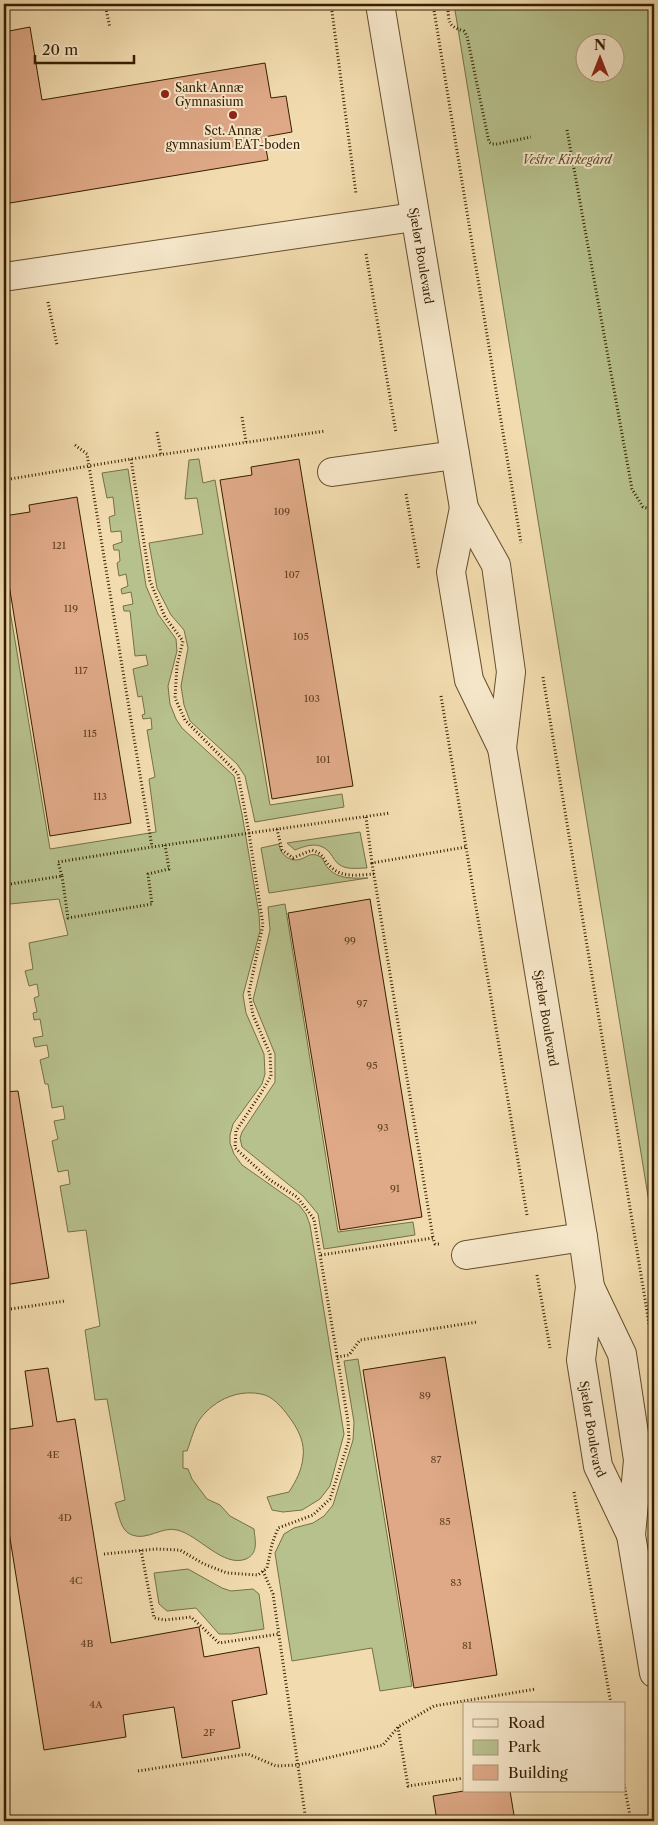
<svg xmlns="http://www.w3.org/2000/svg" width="658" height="1825" font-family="'Libre Caslon Text',serif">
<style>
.green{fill:#b7c18d;stroke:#767046;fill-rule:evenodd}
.building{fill:#dfa987;stroke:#351e00}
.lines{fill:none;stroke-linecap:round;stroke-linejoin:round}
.minor-casing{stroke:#644e2c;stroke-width:30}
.path{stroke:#351e00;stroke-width:3;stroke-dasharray:1 2.5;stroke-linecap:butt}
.minor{stroke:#f7e8cb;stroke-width:28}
.poi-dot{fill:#8f2418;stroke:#f7e8cb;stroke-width:2}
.labels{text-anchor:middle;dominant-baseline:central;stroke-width:4;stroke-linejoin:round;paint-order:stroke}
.number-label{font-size:10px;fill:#604122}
.poi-label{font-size:12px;fill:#351e00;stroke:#f7e8cb;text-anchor:start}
.park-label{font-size:12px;font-style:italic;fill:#5c4f2a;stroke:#f7e8cb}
.street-label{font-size:12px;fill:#351e00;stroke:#f7e8cb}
</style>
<rect width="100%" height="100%" fill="#f2dcaf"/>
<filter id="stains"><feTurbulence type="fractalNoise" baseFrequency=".004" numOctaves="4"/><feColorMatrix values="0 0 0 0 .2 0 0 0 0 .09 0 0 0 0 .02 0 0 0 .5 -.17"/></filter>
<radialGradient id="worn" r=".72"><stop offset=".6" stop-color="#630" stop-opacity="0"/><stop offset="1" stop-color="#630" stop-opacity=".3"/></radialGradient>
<g class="green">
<path d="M454 4H654V1233ZM586 42H616V72H586Z"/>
<path d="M199 459 203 483 215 480 270 805 342 794 344 807 255 822 245 776 237 764 190 721 184 705 181 686 188 648 184 630 171 615 157 588 149 543 203 534 197 498 185 499 189 460Z"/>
<path d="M128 469 146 586 158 614 176 639 177 651 168 686 170 704 176 719 182 728 234 776 242 814 259 914 260 931 243 995 246 1013 264 1054 265 1074 262 1084 233 1124 230 1135V1143L234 1154 242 1165 299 1205 306 1214 310 1225 344 1434 330 1486 320 1499 302 1510 283 1512 272 1510 267 1497 289 1492C296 1481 302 1470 303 1457 305 1444 299 1431 292 1421 285 1411 276 1399 265 1395 240 1388 215 1399 200 1419 194 1427 191 1441 187 1451H183V1468L188 1469 192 1479 207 1499 220 1505 230 1516 254 1529C255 1540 259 1553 246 1559 223 1568 199 1535 177 1530 162 1526 147 1541 132 1535 120 1531 119 1514 115 1503L125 1500 107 1399 95 1400 85 1330 100 1326 86 1230 68 1232 60 1186 70 1184 68 1170 58 1172 52 1141 58 1139 54 1121 65 1119 63 1106 52 1108 48 1084H45L40 1060 49 1057 47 1045 35 1047 33 1038 43 1036 40 1019 34 1020 33 1013 37 1012 34 998 39 996 37 984 29 986 25 971 33 969 29 943 68 935 59 899 10 904 7 876H4V861L6 860 4 846V575L50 849 156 832 149 779 155 777 147 730 152 729 151 718 143 719 142 715 145 714 142 696 138 697 133 669 148 665 146 655 135 656 130 611H124L123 606 133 604 131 592 122 594 121 589 128 586 126 574 119 576 117 563 120 561 119 550H114L113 545 122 542 121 531 111 532 109 517 115 515 113 497 107 498 102 473Z"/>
<path d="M360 832 367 868C358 868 347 870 340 865 336 863 333 857 330 853 320 841 307 845 295 850L287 843Z"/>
<path d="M279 844C280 854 290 863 301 859 307 857 311 852 319 856 324 858 324 864 328 868 338 880 355 878 368 878L269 893 261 848Z"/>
<path d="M285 904 338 1232 413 1222 415 1235 324 1249 318 1214 303 1196 242 1147 240 1138 242 1132 275 1082V1054L253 1000 270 930 268 907Z"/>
<path d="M358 1359 412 1686 380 1691 372 1648 292 1661 275 1553 284 1534 294 1528 313 1523 324 1516 333 1505 353 1440 354 1422 344 1361Z"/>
<path d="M188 1569 222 1588 231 1591 253 1589 259 1594 264 1629 231 1634H219L196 1608 167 1611 159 1604 154 1573Z"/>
</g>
<g class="building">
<path d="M30 27 42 100 265 63 271 98 286 96 292 132 264 137 268 160 4 204V32Z"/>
<path d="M299 459 353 786 272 799 220 480 252 475 251 467Z"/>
<path d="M77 497 131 823 50 836 4 554V516L30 512 29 505Z"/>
<path d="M370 899 422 1217 340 1230 288 913Z"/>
<path d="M18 1091 49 1278 4 1285V1092Z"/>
<path d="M445 1357 497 1675 414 1688 363 1370Z"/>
<path d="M48 1368 57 1422 75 1419 111 1643 199 1627 204 1657 259 1647 267 1694 232 1701 240 1748 182 1758 174 1707 123 1715 126 1737 44 1750 4 1501V1430L33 1426 25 1371Z"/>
<path d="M464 1791H510L515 1821H437L433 1796Z"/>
</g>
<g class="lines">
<defs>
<g id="minor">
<path id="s1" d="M380 4 464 508 496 565 511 672 502 748"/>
<path d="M4 277 414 217"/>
<path d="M332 472 455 455"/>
<path id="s2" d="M464 508 451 572 469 680 502 748 583 1237 590 1287 581 1360 598 1466 631 1535"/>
<path d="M466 1255 583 1237"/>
<path d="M590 1287 622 1354 638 1460 631 1535 654 1673"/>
</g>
</defs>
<use href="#minor" class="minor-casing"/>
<g class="path">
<path d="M105 4 110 28"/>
<path d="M331 4 356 194"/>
<path d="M433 4 521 543"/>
<path d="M447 4C450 21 446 26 464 31L467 36 489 142 492 144H497L531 137"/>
<path d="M567 130 632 489 643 507 654 510"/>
<path d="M366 254 396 433"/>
<path d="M48 302 57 345"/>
<path d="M242 417 246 442"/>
<path d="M157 432 161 454"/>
<path d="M75 445 87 454 152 847"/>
<path d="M4 480 131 459 325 431"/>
<path d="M406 494 419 569"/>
<path d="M543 677 652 1342"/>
<path d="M441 696 527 1215"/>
<path d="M366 817 372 863 466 847"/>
<path d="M277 829 282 850 293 858 312 850C326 855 322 860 332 868 343 878 360 875 374 874"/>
<path d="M372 863 433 1238"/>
<path d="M62 876 68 918 152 904 148 874 169 869 165 845"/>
<path d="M4 885 62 876 58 862 152 847 390 813"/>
<path d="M4 935V934"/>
<path d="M321 1255 433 1238 435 1244H439"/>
<path d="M537 1275 550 1348"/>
<path d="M4 1310 65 1301"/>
<path d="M337 1357 349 1355 360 1340 477 1322"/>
<path d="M574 1492 611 1704"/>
<path d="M141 1550 154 1618 165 1620 191 1617 219 1643 279 1634"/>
<path d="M104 1554 156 1549 180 1550 204 1564 227 1573 258 1575 267 1568 272 1544 278 1528 313 1515 330 1499 349 1440 348 1421 314 1219 297 1197 270 1180 235 1148 236 1131 261 1093 271 1076 270 1054 253 1015 249 992 263 925 249 833 238 774 185 720 175 698 177 665 183 641 165 617 150 581 131 459"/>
<path d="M263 1571 273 1594 306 1821"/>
<path d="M398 1727 408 1786 464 1778"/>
<path d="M138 1771 248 1754 276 1766 297 1765 383 1745 398 1727 434 1706 536 1689"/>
<path d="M624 1784 631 1821"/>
</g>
<use href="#minor" class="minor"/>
</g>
<g class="poi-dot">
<circle cx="165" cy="94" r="5"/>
<circle cx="233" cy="115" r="5"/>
</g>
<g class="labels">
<g class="number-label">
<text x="282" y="511">109</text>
<text x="59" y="545">121</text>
<text x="292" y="574">107</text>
<text x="71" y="608">119</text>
<text x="301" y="636">105</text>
<text x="81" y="670">117</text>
<text x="312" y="698">103</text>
<text x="90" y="733">115</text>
<text x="323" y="759">101</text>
<text x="100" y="796">113</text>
<text x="350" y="940">99</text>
<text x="362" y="1003">97</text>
<text x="372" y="1065">95</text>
<text x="383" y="1127">93</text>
<text x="395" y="1188">91</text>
<text x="425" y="1395">89</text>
<text x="53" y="1454">4E</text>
<text x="436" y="1459">87</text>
<text x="65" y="1517">4D</text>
<text x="445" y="1521">85</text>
<text x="76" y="1580">4C</text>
<text x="456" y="1582">83</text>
<text x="87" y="1643">4B</text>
<text x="467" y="1645">81</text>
<text x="96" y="1704">4A</text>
<text x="209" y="1732">2F</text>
</g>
<g class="poi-label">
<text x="175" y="87">Sankt Annæ<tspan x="175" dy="14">Gymnasium</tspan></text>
<text x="233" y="130" text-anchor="middle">Sct. Annæ<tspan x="233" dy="14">gymnasium EAT-boden</tspan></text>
</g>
<g class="park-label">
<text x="567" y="159">Vestre Kirkegård</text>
</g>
<g class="street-label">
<text stroke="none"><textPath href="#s1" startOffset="255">Sjælør Boulevard</textPath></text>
<text stroke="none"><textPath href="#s2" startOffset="524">Sjælør Boulevard</textPath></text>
<text stroke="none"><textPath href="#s2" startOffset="940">Sjælør Boulevard</textPath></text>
</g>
</g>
<rect width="658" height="1825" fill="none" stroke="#f2dcaf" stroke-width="20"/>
<rect x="5" y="5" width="648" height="1815" fill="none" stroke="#351e00" stroke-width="2.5"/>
<rect x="10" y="10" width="638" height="1805" fill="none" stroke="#351e00"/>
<rect x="463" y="1702" width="162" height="90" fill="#f7e8cb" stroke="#a9977a"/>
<rect x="473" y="1719" width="25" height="8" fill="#f7e8cb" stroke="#a9977a"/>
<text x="508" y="1728" font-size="15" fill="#351e00">Road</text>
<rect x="473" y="1740" width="25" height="15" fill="#b7c18d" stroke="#a9977a"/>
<text x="508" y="1752" font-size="15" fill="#351e00">Park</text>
<rect x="473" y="1765" width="25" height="15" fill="#dfa987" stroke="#a9977a"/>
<text x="508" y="1778" font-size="15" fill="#351e00">Building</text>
<g transform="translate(600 58)"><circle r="24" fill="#f7e8cb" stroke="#a9977a"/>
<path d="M0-4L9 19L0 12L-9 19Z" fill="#8f2418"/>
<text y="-8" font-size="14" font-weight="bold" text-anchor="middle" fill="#351e00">N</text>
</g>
<path d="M35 55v8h99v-8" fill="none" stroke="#351e00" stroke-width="2.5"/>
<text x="42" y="55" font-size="15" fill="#351e00" stroke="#f7e8cb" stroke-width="4" paint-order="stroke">20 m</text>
<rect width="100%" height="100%" filter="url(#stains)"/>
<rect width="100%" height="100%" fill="url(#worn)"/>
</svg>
